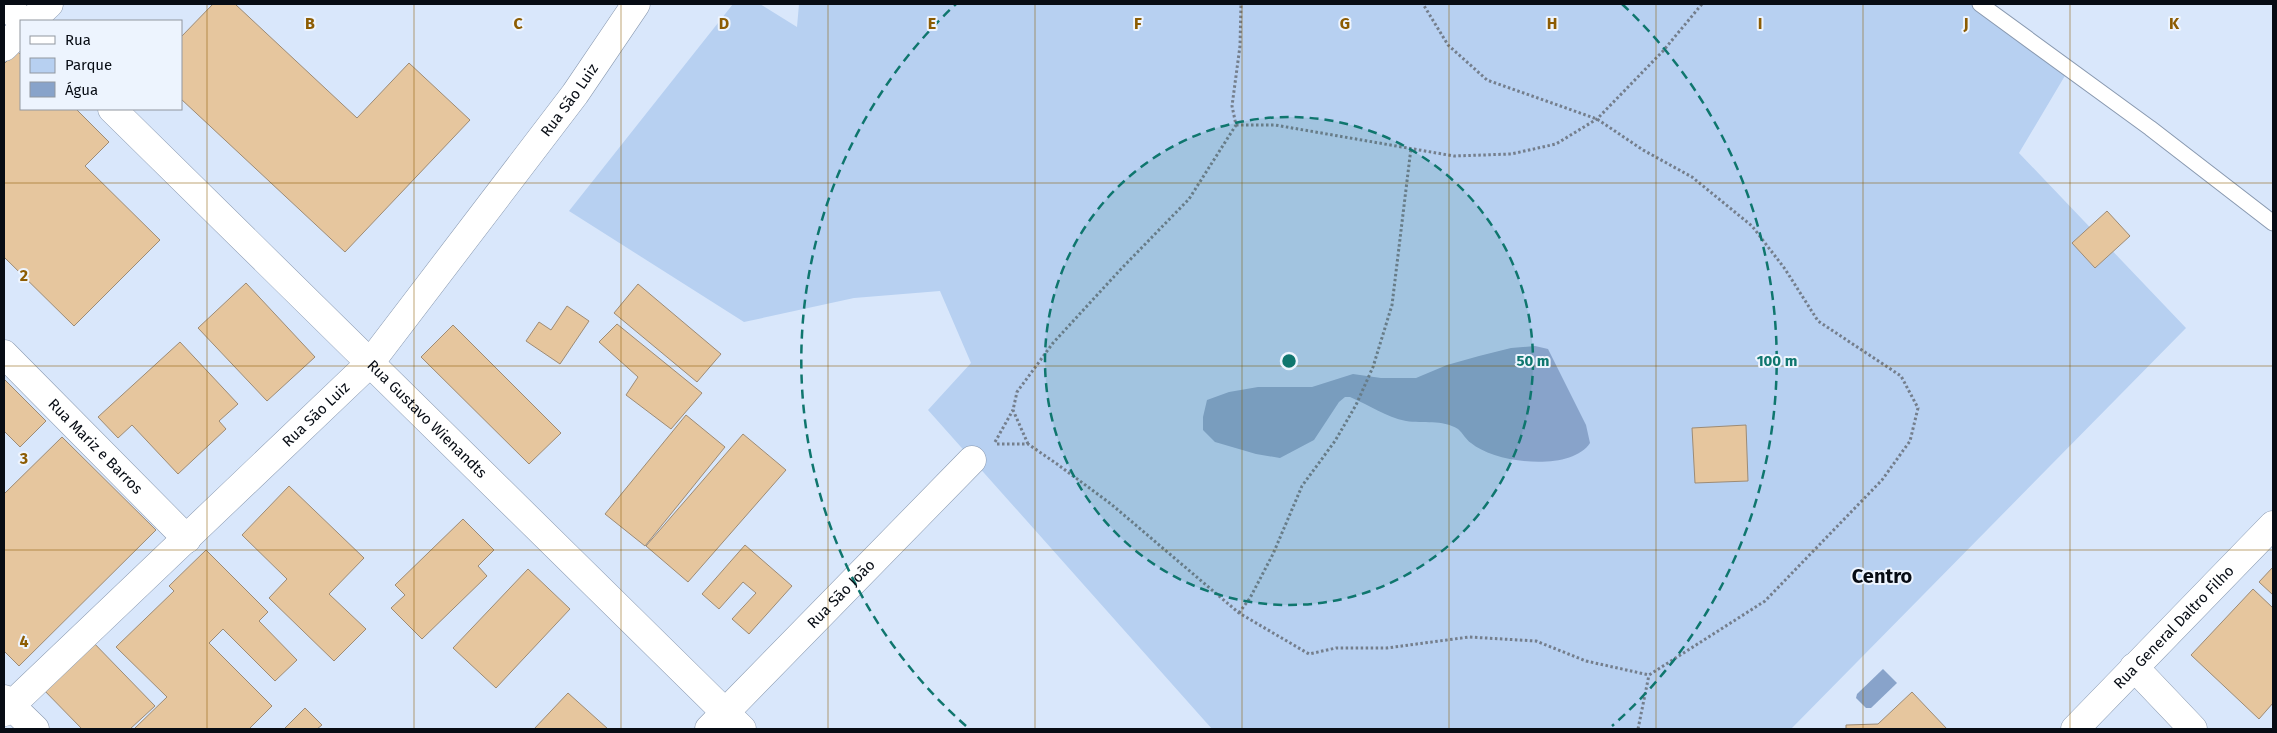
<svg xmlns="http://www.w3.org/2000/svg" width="2277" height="733" font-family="'Fira Sans',sans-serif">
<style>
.green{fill:#b7d0f1}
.water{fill:#88a3ca}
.building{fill:#e6c69e;stroke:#9d8b75}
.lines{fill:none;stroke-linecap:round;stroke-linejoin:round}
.service-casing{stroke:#8999b0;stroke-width:17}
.minor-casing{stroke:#8999b0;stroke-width:29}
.tertiary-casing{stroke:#8999b0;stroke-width:29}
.secondary-casing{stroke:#8999b0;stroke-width:29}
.path{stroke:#747e8c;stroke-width:3;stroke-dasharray:2.5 2.5;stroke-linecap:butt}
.service{stroke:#fff;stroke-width:15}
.minor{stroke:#fff;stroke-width:28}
.tertiary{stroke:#fff;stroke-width:28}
.secondary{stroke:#fff;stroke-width:28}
.grid{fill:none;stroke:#8c5c03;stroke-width:1;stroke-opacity:0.55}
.ring{fill:none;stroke:#0f766e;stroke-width:2.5;stroke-dasharray:9 6}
.labels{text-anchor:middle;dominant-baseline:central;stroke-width:4;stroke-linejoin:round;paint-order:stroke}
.street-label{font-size:15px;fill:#070c14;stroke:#edf4fe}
.district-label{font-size:20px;font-weight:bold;fill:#070c14;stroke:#edf4fe}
.grid-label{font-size:16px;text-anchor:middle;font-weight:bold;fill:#8c5c03;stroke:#edf4fe;stroke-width:4;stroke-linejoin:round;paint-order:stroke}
.centre{fill:#0f766e;stroke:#edf4fe;stroke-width:2.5}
.ring-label{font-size:15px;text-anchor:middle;font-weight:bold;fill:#0f766e;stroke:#edf4fe;stroke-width:4;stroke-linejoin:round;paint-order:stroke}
</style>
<rect width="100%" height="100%" fill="#d9e7fb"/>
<path class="green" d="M733 4H760L797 27 799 4H1970L2066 74 2019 153 2186 328 1791 729H1212L928 410 971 363 940 291 854 298 744 322 569 211Z"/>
<g class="water">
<path d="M1535 346 1548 349 1586 425 1590 443C1571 472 1496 464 1471 443 1466 440 1463 433 1458 429 1442 419 1423 424 1406 421 1386 417 1369 405 1350 397H1345L1339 402 1314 440 1280 458 1256 454 1215 442 1203 430V417L1207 400 1229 392 1258 387H1312L1353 374 1381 378H1416L1447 365 1479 356 1511 348Z"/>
<path d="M1883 669 1897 683 1871 708H1866L1856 698 1857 694Z"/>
</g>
<g class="building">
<path d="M213 4H235L357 118 409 63 470 120 345 252 181 99V37Z"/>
<path d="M17 51 21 55V109H76L109 142 85 166 160 240 74 326 4 257V64Z"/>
<path d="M2107 211 2130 236 2095 268 2072 243Z"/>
<path d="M246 283 315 357 267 401 198 328Z"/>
<path d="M638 284 721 354 697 382 614 313Z"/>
<path d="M567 306 589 321 560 364 526 341 539 322 551 330Z"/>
<path d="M617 324 702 393 671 429 626 395 638 377 599 342Z"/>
<path d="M453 325 561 433 529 464 421 357Z"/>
<path d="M180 342 238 404 219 421 226 429 178 474 132 425 118 438 98 417Z"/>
<path d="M4 379 46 421 20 447 4 431Z"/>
<path d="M686 415 725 447 645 546 605 514Z"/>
<path d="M1746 425 1748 481 1695 483 1692 428Z"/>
<path d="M743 434 786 470 688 582 646 546Z"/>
<path d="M62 437 156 530 19 666 4 651V494Z"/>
<path d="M289 486 364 558 329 594 366 629 334 661 269 598 287 579 242 535Z"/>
<path d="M463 519 494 550 478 566 487 576 422 639 391 608 405 595 395 585Z"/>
<path d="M745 545 792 586 749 634 732 619 756 593 743 582 719 609 702 594Z"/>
<path d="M206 550 268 612 259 621 297 660 275 681 223 629 209 643 272 706 249 729H134L167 697 116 647 174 591 169 586Z"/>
<path d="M2273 567V595L2259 582Z"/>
<path d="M528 569 570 609 496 688 453 648Z"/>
<path d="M2253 589 2273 608V703L2259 719 2191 655Z"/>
<path d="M89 638 155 706 130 729H82L39 685Z"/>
<path d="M1912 692 1947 729H1846V725L1878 724Z"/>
<path d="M568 693 608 729H534Z"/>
<path d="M305 708 322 725 317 729H284Z"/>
</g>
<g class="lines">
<defs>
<path id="service" d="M1980 4 2150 128 2273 223"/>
<g id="minor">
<path d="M31 21 49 4"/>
<path d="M4 47 21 30"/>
<path id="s1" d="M4 354 187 539"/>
<path d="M2134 667 2193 729"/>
<path id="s2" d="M4 712 370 363"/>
<path id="s3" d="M709 729 972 460"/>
<path id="s4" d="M2075 729 2273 525"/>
</g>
<g id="tertiary">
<path id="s5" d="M370 363 575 94 636 4"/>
</g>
<g id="secondary">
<path d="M5 4 22 21"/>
<path id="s6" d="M112 109 742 729"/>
<path d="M4 699 35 729"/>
</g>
</defs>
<use href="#service" class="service-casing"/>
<use href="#minor" class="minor-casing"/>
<use href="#tertiary" class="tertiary-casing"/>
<use href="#secondary" class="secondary-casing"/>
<g class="path">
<path d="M1236 125H1275L1454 156 1511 154 1556 144 1597 119 1663 51 1702 4"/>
<path d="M995 442 1013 410"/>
<path d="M997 444H1028L1057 464 1111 504 1239 613 1309 654 1336 648H1387L1469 637 1536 641 1586 661 1649 675 1765 601 1882 480 1910 441 1918 408 1901 376 1818 321 1785 269 1752 226 1692 177 1643 150 1597 119 1487 80 1448 45 1423 4"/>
<path d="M1028 444 1013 410 1017 392 1053 343 1121 269 1189 199 1236 125 1232 106 1240 46 1241 4"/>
<path d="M1239 613 1250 598 1273 554 1302 486 1335 441 1356 405 1373 367 1392 305 1411 148"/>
<path d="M1638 729 1649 675"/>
</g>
<use href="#service" class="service"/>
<use href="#minor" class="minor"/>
<use href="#tertiary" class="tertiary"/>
<use href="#secondary" class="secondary"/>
</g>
<path class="grid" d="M207 4V729M414 4V729M621 4V729M828 4V729M1035 4V729M1242 4V729M1449 4V729M1656 4V729M1863 4V729M2070 4V729M4 183H2273M4 366H2273M4 550H2273"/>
<circle cx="1289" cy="361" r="244" fill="#0f766e" fill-opacity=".12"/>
<g class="ring">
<circle cx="1289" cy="361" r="244"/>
<path d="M966 726A488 488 0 0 1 956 4M1622 4A488 488 0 0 1 1612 726"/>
</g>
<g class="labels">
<g class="street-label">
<text stroke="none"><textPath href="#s5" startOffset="330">Rua São Luiz</textPath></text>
<text stroke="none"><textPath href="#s2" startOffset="431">Rua São Luiz</textPath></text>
<text stroke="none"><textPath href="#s6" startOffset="442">Rua Gustavo Wienandts</textPath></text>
<text stroke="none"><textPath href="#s1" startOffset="130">Rua Mariz e Barros</textPath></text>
<text stroke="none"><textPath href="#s3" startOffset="189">Rua São João</textPath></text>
<text stroke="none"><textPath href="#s4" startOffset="142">Rua General Daltro Filho</textPath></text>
</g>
<g class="district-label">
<text x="1882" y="576">Centro</text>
</g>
</g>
<g class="grid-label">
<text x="310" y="29">B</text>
<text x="518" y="29">C</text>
<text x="724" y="29">D</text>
<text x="932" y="29">E</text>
<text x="1138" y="29">F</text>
<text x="1345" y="29">G</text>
<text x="1552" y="29">H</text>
<text x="1760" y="29">I</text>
<text x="1966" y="29">J</text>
<text x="2174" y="29">K</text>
<text x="24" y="281">2</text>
<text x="24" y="464">3</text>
<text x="24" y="647">4</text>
</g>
<circle cx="1289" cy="361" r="8" class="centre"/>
<g class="ring-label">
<text x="1533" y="366">50 m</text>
<text x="1777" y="366">100 m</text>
</g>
<rect width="2277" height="733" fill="none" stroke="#070c14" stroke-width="10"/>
<rect x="20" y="20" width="162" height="90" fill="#edf4fe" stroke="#9197a0"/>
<rect x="30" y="36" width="25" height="8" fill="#ffffff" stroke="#9197a0"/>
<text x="65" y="45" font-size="15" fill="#070c14">Rua</text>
<rect x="30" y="58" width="25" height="15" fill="#b7d0f1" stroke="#9197a0"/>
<text x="65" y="70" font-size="15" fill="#070c14">Parque</text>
<rect x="30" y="82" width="25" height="15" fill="#88a3ca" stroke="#9197a0"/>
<text x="65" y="95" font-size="15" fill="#070c14">Água</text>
</svg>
